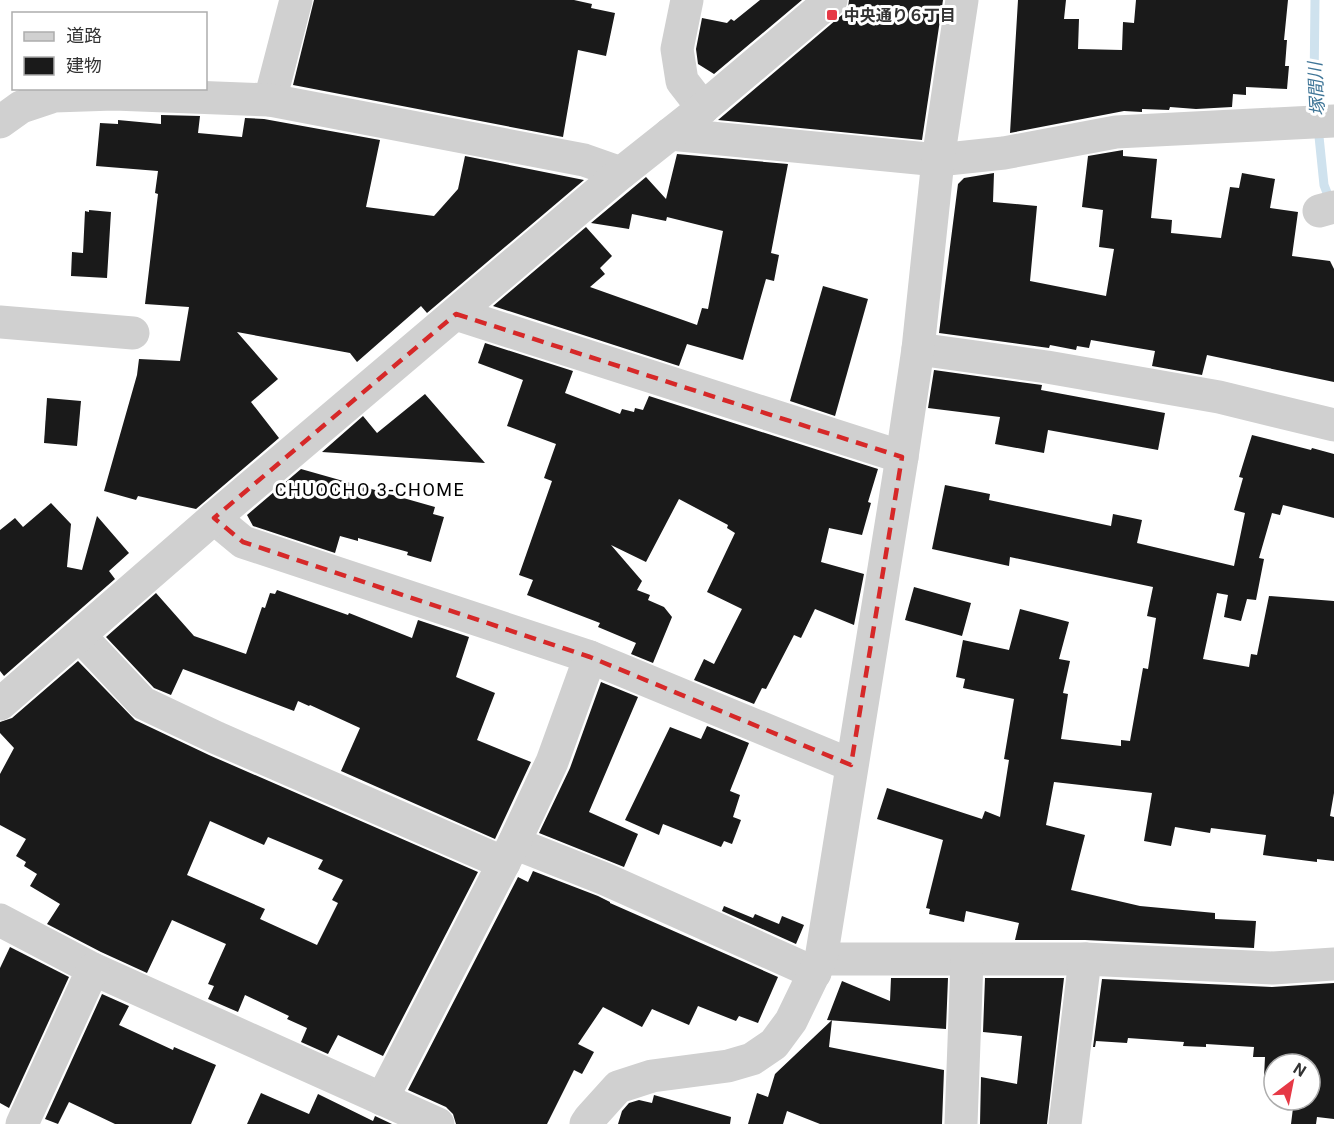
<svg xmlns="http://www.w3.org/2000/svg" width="1334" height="1124" font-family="Roboto,'Noto Sans JP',sans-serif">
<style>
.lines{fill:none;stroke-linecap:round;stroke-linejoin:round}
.stream{stroke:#cfe2ee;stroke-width:9}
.building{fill:#1a1a1a;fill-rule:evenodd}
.minor{stroke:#d0d0d0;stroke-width:33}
.marked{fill:none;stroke:#d62828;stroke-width:4.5;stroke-dasharray:12 8;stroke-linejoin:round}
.poi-dot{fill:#e63946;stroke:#fff;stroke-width:2}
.labels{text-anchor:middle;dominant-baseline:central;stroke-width:6;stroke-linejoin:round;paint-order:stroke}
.poi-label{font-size:16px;font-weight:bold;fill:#333;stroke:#fff;text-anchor:start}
.water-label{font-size:18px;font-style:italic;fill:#3f7597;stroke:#fff}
.neighbourhood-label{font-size:18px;letter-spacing:1.5px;fill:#000;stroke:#fff}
</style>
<rect width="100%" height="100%" fill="#fff"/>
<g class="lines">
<path class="stream" d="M1315 0 1314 88 1324 185 1331 203"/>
</g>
<g class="building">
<path d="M314 0H574L592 4 591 8 615 13 606 56 578 50 563 137 293 85Z"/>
<path d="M760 0H802L714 74 698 64 696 49 702 18 727 23 731 19 734 21Z"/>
<path d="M849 0H943L922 140 718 120 843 14 848 7Z"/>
<path d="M1018 0H1066L1064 19H1079L1078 49 1122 50 1123 22 1134 23 1136 0H1288L1284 40H1287L1285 66H1289L1287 89 1246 87V95L1233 94 1232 107 1196 109 1170 107 1169 110 1142 109V112L1124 111 1010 133Z"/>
<path d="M161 115 200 116 198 133 242 137 245 118 264 119 380 140 366 207 434 216 458 189 465 156 584 180 427 313 421 306 357 362 350 353 237 332 278 379 251 402 279 438 196 509 138 496 136 500 104 491 137 375 139 359 180 361 189 307 145 304 158 194 155 193 158 171 96 166 100 123 118 124V120L161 124Z"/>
<path d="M1123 150V156L1157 159 1151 218 1172 220 1171 233 1221 238 1230 187 1239 188 1242 173 1275 179 1270 208 1298 212 1292 256 1330 261 1334 269V382L1207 355 1202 375 1152 366 1155 351 1091 340 1089 348 1077 346 1076 350 1050 345 1049 348 939 333 958 184 964 178 994 173 993 202 1037 206 1030 281 1106 296 1114 249 1099 247 1103 210 1082 207 1088 156Z"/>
<path d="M677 154 788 164 771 253 779 255 774 281 766 279 743 360 687 344 679 366 493 306 586 227 612 256 600 268 605 274 590 287 697 325 702 308 708 309 723 231 667 217 666 221 632 214 629 229 591 223 646 177 666 199Z"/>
<path d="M89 210 111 212 107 278 71 276 72 252 83 253 85 211 89 212Z"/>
<path d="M823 286 868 299 835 416 790 401Z"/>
<path d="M485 343 573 371 565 393 620 414 622 409 634 412 635 408 643 410 649 396 878 469 868 502 871 503 862 535 829 528 821 562 864 574 854 625 815 609 801 638 794 635 766 689 762 688 754 704 694 680 704 659 714 664 742 609 707 592 735 533 727 528 728 525 679 499 646 562 611 545 642 581 637 590 650 595 648 600 664 607 672 617 653 663 631 654 636 643 598 627 600 623 527 595 533 580 519 575 552 481 544 478 556 444 507 426 523 380 478 363Z"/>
<path d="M934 370 1042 385 1041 390 1165 413 1158 450 1048 430 1044 453 995 444 1000 417 928 408Z"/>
<path d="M425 394 485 463 322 452 363 416 377 433Z"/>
<path d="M47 398 81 401 77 446 44 443Z"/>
<path d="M1252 435 1311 450 1312 448 1334 454V518L1283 505 1280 515 1272 513 1259 558 1264 559 1256 600 1247 599 1241 621 1224 617 1228 595 1217 593 1203 659 1249 667 1251 654 1257 655 1269 596 1334 601V793L1330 816 1334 817V861L1317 859V862L1263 855 1266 835 1211 828 1210 833 1175 827 1171 846 1144 841 1152 793 1054 782 1046 825 1085 835 1071 890 1140 906 1215 913V919L1256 921 1254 948 1085 940H1015L1019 923 966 911 964 922 929 914 930 909 926 908 943 840 877 819 887 788 982 819 985 811 1000 817 1009 760 1004 759 1014 699 963 688 965 679 956 677 963 640 1009 650 1020 609 1069 622 1059 659 1070 661 1063 693 1068 694 1061 739 1121 746V740L1130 741 1143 668 1148 669 1156 618 1147 616 1153 587 1010 557 1009 566 932 549 945 485 990 494 989 500 1111 526 1113 514 1142 520 1137 543 1234 566 1245 513 1234 510 1243 478 1239 477Z"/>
<path d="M301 469 435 507 433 514 444 517 431 562 407 555 408 552 358 538V541L340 536 335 553 253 526 247 515Z"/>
<path d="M51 503 71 524 67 567 82 570 97 516 129 553 109 571 115 579 4 676 0 671V530L15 518 23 527Z"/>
<path d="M914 587 971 603 962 636 905 620Z"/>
<path d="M277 590 348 615 349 613 412 638 418 620 469 637 456 677 495 693 477 740 531 762 495 839 341 771 360 728 310 705 309 706 298 701 294 711 183 669 171 695 154 688 106 637 156 593 194 636 246 654 262 607 265 608 270 593 275 594Z"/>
<path d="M78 661 135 720 209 755 478 872 383 1056 338 1035 328 1054 301 1042 307 1028 287 1019 289 1016 245 995 238 1012 208 999 214 986 208 984 226 944 172 920 147 973 101 952 47 924 60 904 30 886 37 874 24 866 26 862 16 856 26 839 0 825V774L14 748 0 733V722L12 718ZM210 821 264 845 268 837 323 860 318 869 343 880 332 900 338 903 317 945 260 919 265 909 187 875Z"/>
<path d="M601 682 638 697 589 812 638 834 624 867 539 833 570 768Z"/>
<path d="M707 726 749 743 730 791 740 795 733 817 741 820 732 844 724 841 721 847 663 824 659 835 625 820 670 727 701 739Z"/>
<path d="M533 871 598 896 610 902V903L778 977 758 1023 739 1016 736 1021 698 1006 689 1025 652 1009 642 1027 603 1007 578 1044 594 1052 582 1074 574 1070 547 1124H456L453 1114 446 1107 408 1090 518 877 528 882Z"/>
<path d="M724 906 753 918 755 914 779 924 782 916 804 925 796 944 722 911Z"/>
<path d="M10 947 69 977 9 1108 0 1103V968Z"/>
<path d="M891 978H948L946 1029 827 1020 842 981 890 1001Z"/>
<path d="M985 978H1064L1047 1124H980L981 1077 1017 1084 1022 1036 983 1032Z"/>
<path d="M1102 979 1272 987 1334 983V1119L1317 1117 1316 1124H1291L1294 1100H1310V1064H1274V1078L1264 1077 1265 1057H1253L1254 1047 1206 1044V1047L1183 1046 1184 1042 1128 1038 1127 1043 1096 1041 1095 1047H1093Z"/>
<path d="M102 994 129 1006 119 1025 173 1050 174 1047 216 1065 191 1124H115L69 1102 58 1124 45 1119Z"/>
<path d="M832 1020 829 1047 944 1070 942 1124H820L787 1111 783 1124H748L757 1093 768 1097 775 1074Z"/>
<path d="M261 1093 309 1114 318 1094 373 1121 375 1116 392 1124H247Z"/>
<path d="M654 1095 731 1117 730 1124H618L622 1111 629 1103 639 1100 652 1103Z"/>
</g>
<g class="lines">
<g class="minor">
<path d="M687 0 677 49 682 81 703 108"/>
<path d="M270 100 296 0"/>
<path d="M0 122 21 107 54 96 114 94 270 100 584 160 621 173"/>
<path d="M670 134 938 160 1004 153 1116 132 1334 121"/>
<path d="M1319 211 1334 207"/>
<path d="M456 314 902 457"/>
<path d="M0 322 133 333"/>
<path d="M918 349 1047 367 1219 397 1334 425"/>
<path d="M214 518 243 542 590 657 851 765"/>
<path d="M80 636 143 703 217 738 504 863"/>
<path d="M0 704 214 518 621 173 703 108 831 0"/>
<path d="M514 843 605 879 815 973"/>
<path d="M0 920 93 969 438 1124"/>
<path d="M821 959H1085L1273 968 1334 964"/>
<path d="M382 1099 514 843 552 762 590 657"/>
<path d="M22 1124 93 969"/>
<path d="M586 1124 590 1118 618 1087 652 1076 728 1066 752 1059 774 1044 791 1021 821 959 902 457 918 349 938 160 962 0"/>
<path d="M961 1124 967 960"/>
<path d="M1065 1124 1085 959"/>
</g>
</g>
<path class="marked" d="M456 314 902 457 851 765 590 657 243 542 214 518Z"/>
<rect class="poi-dot" x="826" y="9" width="12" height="12" rx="3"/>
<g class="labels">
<g class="poi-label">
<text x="844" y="15">中央通り６丁目</text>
</g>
<g class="water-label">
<text transform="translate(1316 89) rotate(-93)">塚間川</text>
</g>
<g class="neighbourhood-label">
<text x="370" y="489">CHUOCHO 3-CHOME</text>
</g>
</g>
<rect x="12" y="12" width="195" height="78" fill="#ffffff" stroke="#adadad" stroke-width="1.5"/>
<rect x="24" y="32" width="30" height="9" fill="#d0d0d0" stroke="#adadad" stroke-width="1.5"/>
<text x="66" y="42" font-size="18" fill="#333333">道路</text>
<rect x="24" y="57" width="30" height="18" fill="#1a1a1a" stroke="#adadad" stroke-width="1.5"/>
<text x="66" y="72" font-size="18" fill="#333333">建物</text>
<g transform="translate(1292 1082) rotate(32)"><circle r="28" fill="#ffffff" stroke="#adadad" stroke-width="1.5"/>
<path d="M0-4.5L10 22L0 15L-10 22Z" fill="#e63946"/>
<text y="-9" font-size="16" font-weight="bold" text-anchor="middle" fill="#333333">N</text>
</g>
</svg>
